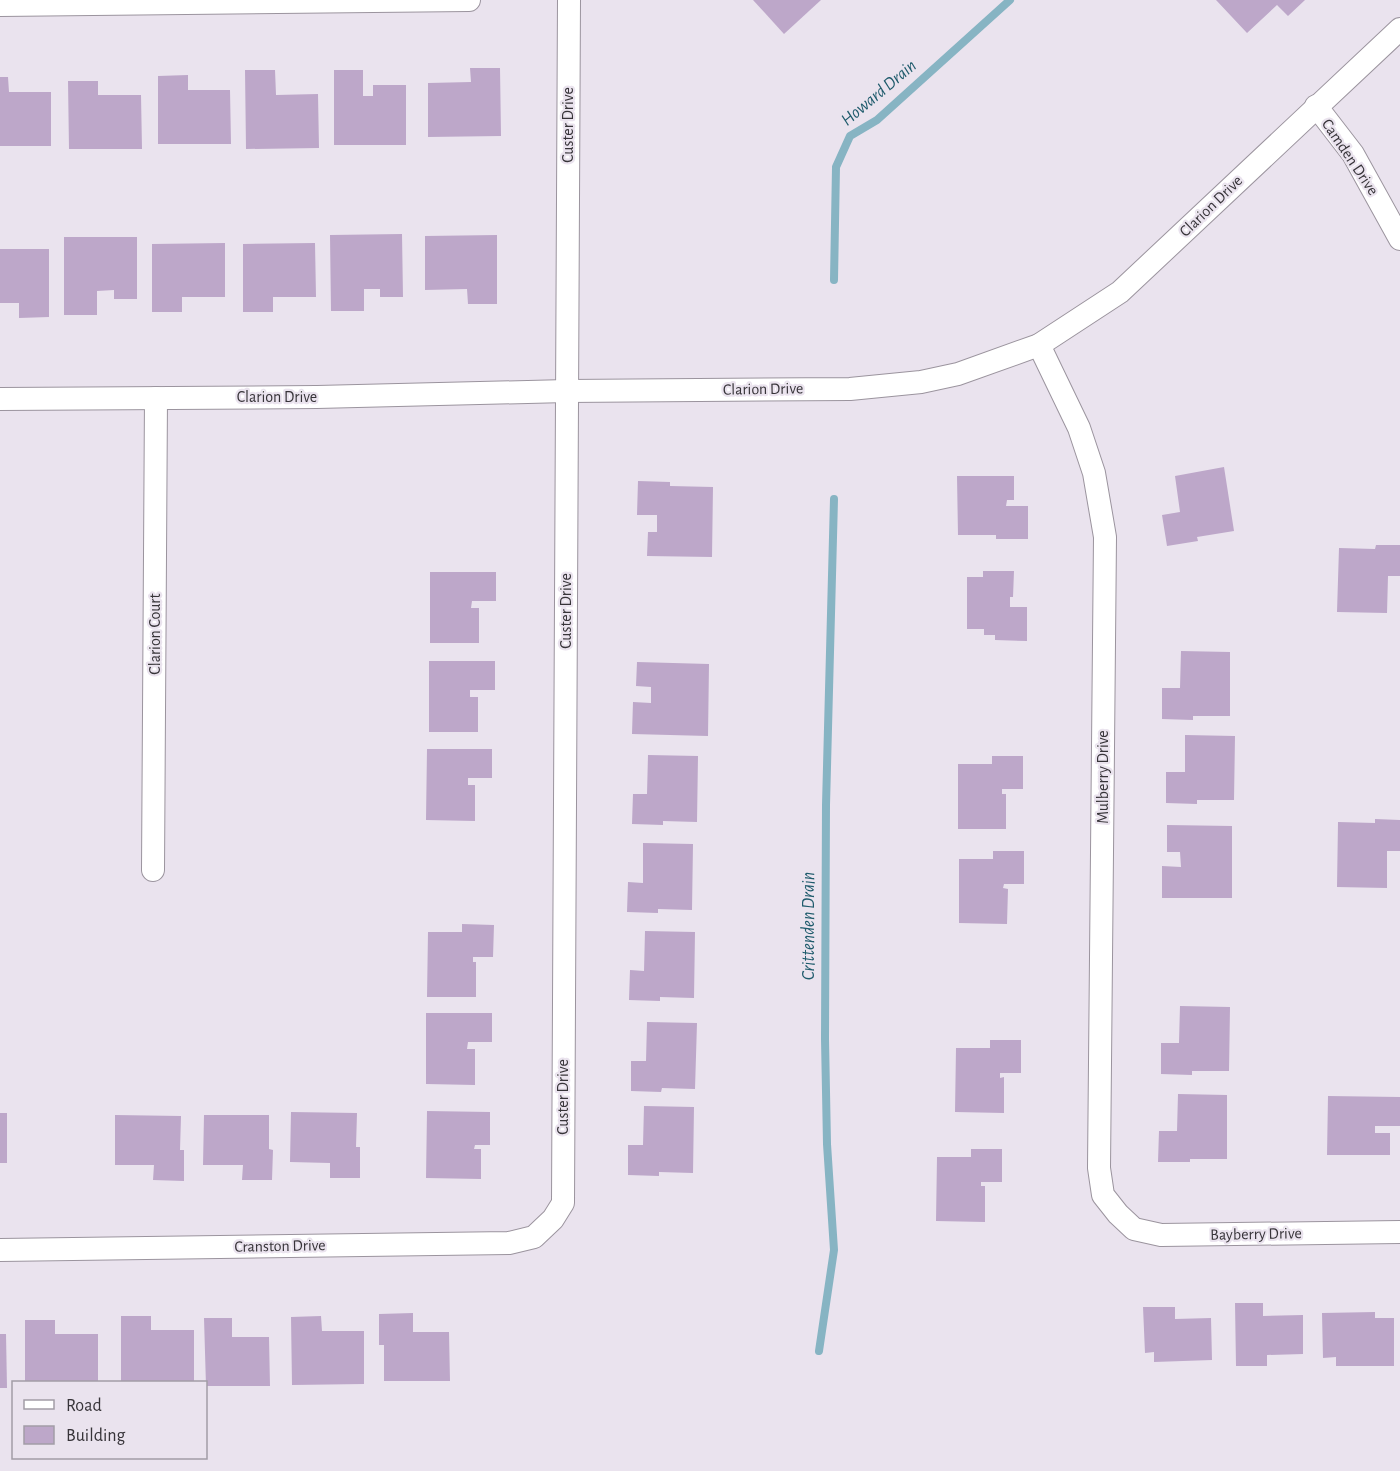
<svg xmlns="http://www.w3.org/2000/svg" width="1400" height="1471" font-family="'Alegreya Sans',sans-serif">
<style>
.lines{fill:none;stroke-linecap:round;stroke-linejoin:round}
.stream{stroke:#87b4c3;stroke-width:8}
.building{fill:#bda7c9}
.minor-casing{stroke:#9b949e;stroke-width:24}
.minor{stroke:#fff;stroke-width:22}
.labels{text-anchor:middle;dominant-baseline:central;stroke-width:4.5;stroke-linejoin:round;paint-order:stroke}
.street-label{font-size:16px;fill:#373439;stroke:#eae3ee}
.water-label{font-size:18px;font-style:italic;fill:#1f5b6c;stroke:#eae3ee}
</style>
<rect width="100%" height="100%" fill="#eae3ee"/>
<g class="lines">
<g class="stream">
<path d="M834 280 836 167 850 136 877 120 1010 0"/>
<path d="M819 1351 834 1250 827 1144 825 1039 826 805 834 499"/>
</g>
</g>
<g class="building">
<path d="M753 0H821L784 34Z"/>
<path d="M1216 0H1305L1288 16 1277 5 1247 33Z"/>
<path d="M470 68H500L501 136 428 137V83L471 82Z"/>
<path d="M245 70H275L276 95 318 94 319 148 246 149Z"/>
<path d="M334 70H363V96H373V85H406V145H334Z"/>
<path d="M188 75V90H230L231 144H158V76Z"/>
<path d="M0 77H8L9 92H51V146H0Z"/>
<path d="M68 81H98V95H141L142 149H69Z"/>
<path d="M402 234 403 297H380V289H364V311H331L330 235Z"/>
<path d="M497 235V304H468L467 289 425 290V236Z"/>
<path d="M64 237H137V299H114V290L97 291V315H64Z"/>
<path d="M225 243V297H182V312H152V244Z"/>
<path d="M315 243 316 297H273V312H243V244Z"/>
<path d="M0 249H49V317L19 318V303H0Z"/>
<path d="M1224 467 1234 531 1197 537 1198 541 1167 546 1162 515 1180 512 1175 476Z"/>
<path d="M957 476H1014V500H1007L1006 506H1028V539H996V535H958Z"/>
<path d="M638 481 670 482V486L713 487 712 557 647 556 648 532H657V515H637Z"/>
<path d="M1376 545H1400V576H1388L1387 613 1337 612 1339 548 1375 549Z"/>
<path d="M983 571H1014L1013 597H1010V607H1027V641L995 640V635H984V629H967V577H983Z"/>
<path d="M430 572H496V601H472L471 608H479V643H430Z"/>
<path d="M1181 651 1230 652V716H1193V720L1162 719V688H1180Z"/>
<path d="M429 661H495V690H470V697H478V732H429Z"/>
<path d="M637 662 709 664 708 736 632 734 633 702 651 703V687L636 686Z"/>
<path d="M1185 735 1235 736 1234 800H1197V804L1166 803V772H1185Z"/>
<path d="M427 749H492V778H468V785H475V821L426 820Z"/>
<path d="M648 755 698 756 697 822 663 821V825L632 824 633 794H647Z"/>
<path d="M992 756H1023V789H1002V794H1006V829H958V764H992Z"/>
<path d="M1375 819 1400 820V851H1387V888L1337 887 1338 822 1375 823Z"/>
<path d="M1167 825 1232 826V898H1162V866L1181 867 1180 852H1167Z"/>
<path d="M643 843 693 844 692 910 658 909V913L627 912 628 882 643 883Z"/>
<path d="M993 851H1024V884H1004L1003 888 1008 889 1007 924 959 923V859H993Z"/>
<path d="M462 924 494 925 493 957H473V962H476V997H427L428 932H462Z"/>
<path d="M645 931 695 932 694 998 660 997V1001L629 1000 630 970 644 971Z"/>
<path d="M1180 1006 1230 1007 1229 1071H1192V1075L1161 1074V1043H1179Z"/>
<path d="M426 1013H492V1042H468L467 1049H475V1085L426 1084Z"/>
<path d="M647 1022 697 1023 695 1089 662 1088 661 1092 631 1091V1061H646Z"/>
<path d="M990 1040H1021V1073H1000V1078L1004 1077V1113L955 1112 956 1048H990Z"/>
<path d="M1178 1094 1227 1095V1159H1190V1162H1158L1159 1131H1177Z"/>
<path d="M1328 1096 1400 1097V1126H1375V1133H1390V1155H1327Z"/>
<path d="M644 1106 694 1107 693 1173 659 1172V1176L628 1175V1145H643Z"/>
<path d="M427 1111 490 1112V1145H475L474 1149H481V1179L426 1178Z"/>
<path d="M291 1112 357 1113 356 1147H360V1178H330V1163L290 1162Z"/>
<rect x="0" y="1113" width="7" height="50"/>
<path d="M115 1115 181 1116 180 1150H184V1181L153 1180 154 1165H115Z"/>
<path d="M204 1115H269V1149L273 1150 272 1180H242L243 1165H203Z"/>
<path d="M971 1149H1002V1182H981V1186H985V1222L936 1221 937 1157H971Z"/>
<path d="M1235 1303H1263V1316L1303 1315V1354L1267 1355V1366H1236Z"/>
<path d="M1143 1307H1175V1319L1211 1318 1212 1360 1154 1362V1352L1145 1353Z"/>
<path d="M1375 1312V1318H1394V1366H1336V1357L1323 1358 1322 1313Z"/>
<path d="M413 1313V1332H449L450 1381H384V1345H379V1314Z"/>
<path d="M121 1316H151V1330H194V1382H121Z"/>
<path d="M321 1316 322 1331H364V1384L292 1385 291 1317Z"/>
<path d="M204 1318H232V1337H269L270 1386H206Z"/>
<path d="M25 1320H55V1334H98V1382H25Z"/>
<path d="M0 1334H6L7 1388H0Z"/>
</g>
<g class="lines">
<defs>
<g id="minor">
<path d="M0 5 469 0"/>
<path d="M1316 106 1353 154 1400 239"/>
<path d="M1039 345 1079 428 1094 473 1105 537 1099 1168 1103 1195 1118 1214 1134 1229 1161 1235 1400 1232"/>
<path d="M0 399 317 397 567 391 850 389 921 382 958 374 1039 345 1120 292 1400 29"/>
<path d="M153 870 156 398"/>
<path d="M0 1250 509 1243 534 1237 553 1219 563 1203 569 0"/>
</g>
</defs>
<use href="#minor" class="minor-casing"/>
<use href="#minor" class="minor"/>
</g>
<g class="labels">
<g class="street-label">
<text transform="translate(568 125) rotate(-90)">Custer Drive</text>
<text transform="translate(1350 157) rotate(56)">Camden Drive</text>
<text transform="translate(1211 206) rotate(-44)">Clarion Drive</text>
<text transform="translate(763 389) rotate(-1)">Clarion Drive</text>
<text x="277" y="397">Clarion Drive</text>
<text transform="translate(566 611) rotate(-90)">Custer Drive</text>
<text transform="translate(155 634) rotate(-90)">Clarion Court</text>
<text transform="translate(1103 777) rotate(-90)">Mulberry Drive</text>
<text transform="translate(563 1097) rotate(-90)">Custer Drive</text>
<text transform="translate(1256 1234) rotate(-1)">Bayberry Drive</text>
<text transform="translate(280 1246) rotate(-1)">Cranston Drive</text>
</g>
<g class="water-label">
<text transform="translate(879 93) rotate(-40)">Howard Drain</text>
<text transform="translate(809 926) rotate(-90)">Crittenden Drain</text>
</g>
</g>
<rect x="12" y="1381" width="195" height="78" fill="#eae3ee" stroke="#a29da6" stroke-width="1.5"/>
<rect x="24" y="1400" width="30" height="9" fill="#ffffff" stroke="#a29da6" stroke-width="1.5"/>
<text x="66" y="1411" font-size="18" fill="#373439">Road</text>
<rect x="24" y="1426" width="30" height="18" fill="#bda7c9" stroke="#a29da6" stroke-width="1.5"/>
<text x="66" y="1441" font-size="18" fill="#373439">Building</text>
</svg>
